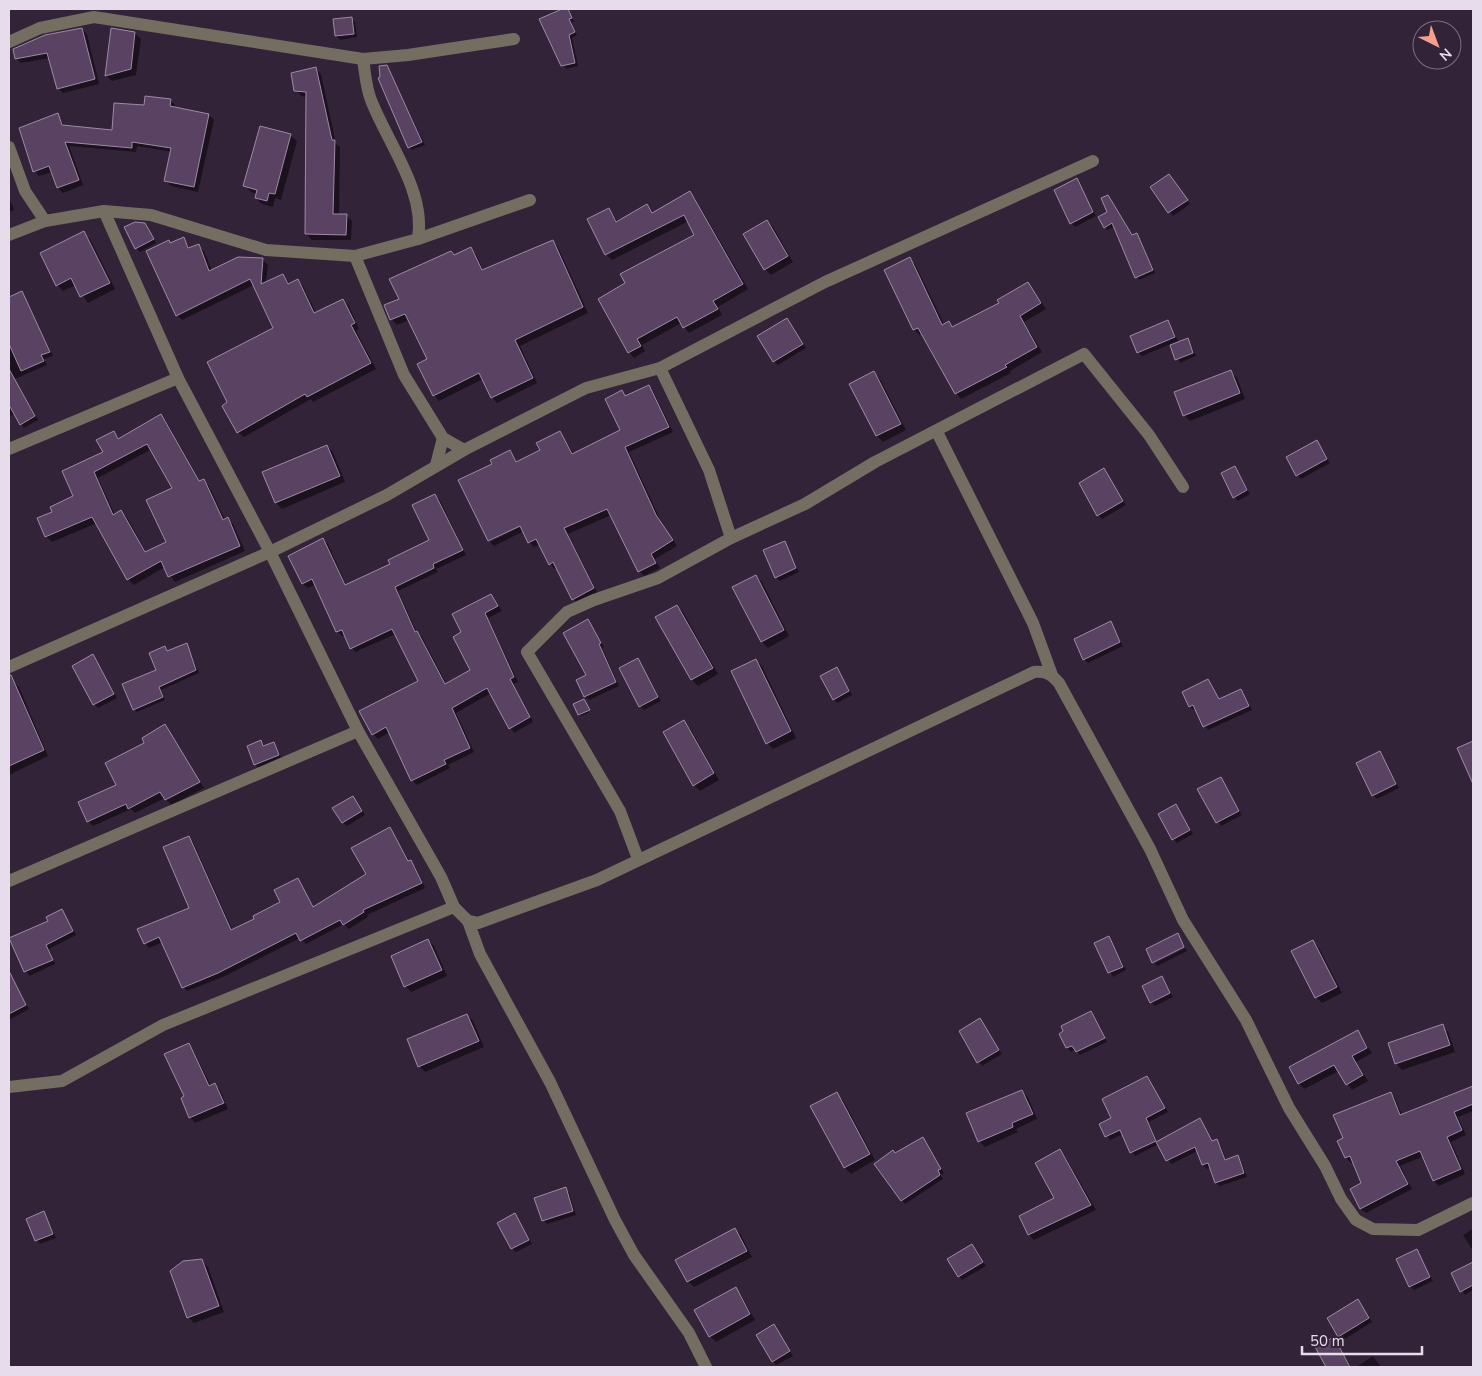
<svg xmlns="http://www.w3.org/2000/svg" width="1482" height="1376" font-family="'Nunito Sans',sans-serif">
<style>
.shadow{fill:#0007;fill-rule:evenodd}
.building{fill:#5a4362;stroke:#9e8aa6;fill-rule:evenodd}
.lines{fill:none;stroke-linecap:round;stroke-linejoin:round}
.minor{stroke:#736e61;stroke-width:12}
</style>
<rect width="100%" height="100%" fill="#332339"/>
<g class="shadow">
<path d="M567 9 574 22 571 23 577 35 572 38 578 66 566 69 541 19Z"/>
<path d="M351 18 355 22 357 37 340 40 336 36Z"/>
<path d="M82 29 87 34 99 84 63 93 58 88 50 58 21 63 16 58Z"/>
<path d="M135 33 141 39 136 75 112 81 106 76Z"/>
<path d="M387 66 425 145 412 150 409 147Z"/>
<path d="M315 69 321 74 336 144 340 147 339 215H346L352 221 351 240H312L306 234 307 97 301 96 296 90Z"/>
<path d="M170 100 175 105V108L209 115 214 120 198 192 171 186 166 181 172 152 137 146 136 152 69 146 83 185 63 193 58 188 52 172 39 176 34 171 58 115 65 127 113 131 145 106Z"/>
<path d="M290 135 297 141 281 200 275 198 273 207 262 204 256 198 257 194 251 192 245 186Z"/>
<path d="M1169 175 1190 204 1173 216 1152 187Z"/>
<path d="M1076 180 1096 216 1075 227 1071 223Z"/>
<path d="M690 193 695 198 748 289 718 307 722 315 689 333 681 323 642 345 645 351 634 358 629 352 627 284 696 235 689 221 612 260 606 254 609 210 618 222 647 205 654 213Z"/>
<path d="M1108 196 1133 236 1137 234 1140 238 1155 273 1139 280 1114 226 1108 230 1105 227 1108 212Z"/>
<path d="M9 197 14 210 9 212Z"/>
<path d="M767 221 773 227 793 262 771 275 765 269Z"/>
<path d="M145 224 156 243 140 252 136 248Z"/>
<path d="M83 233 90 239 115 289 88 303 76 285 63 291 57 285Z"/>
<path d="M183 239 191 249 198 246 204 251 212 271 262 259 268 265 266 282 283 275 290 284 298 280 303 286 316 313 343 300 349 306 359 329 356 331 376 369 313 402 311 399 244 437 238 432 229 403 275 329 254 285 182 320 177 315 169 242 171 244Z"/>
<path d="M553 241 558 247 588 313 520 346 537 383 497 403 492 397 483 379 439 401 434 395 429 359 409 320 397 325 391 319 400 299 451 252 455 256 470 249 476 254 484 271Z"/>
<path d="M910 259 915 264 945 326 949 323 954 327 1000 303 1028 283 1046 309 1024 322 1042 352 1010 371 1011 373 961 399 956 393 923 333 919 335 914 329Z"/>
<path d="M22 293 53 356 44 359 47 365 15 379 38 420 24 428 15 414 9 416V299Z"/>
<path d="M787 319 806 348 778 365 774 361Z"/>
<path d="M1168 321 1179 343 1187 339 1196 356 1180 363 1171 344 1142 356 1138 353 1132 337Z"/>
<path d="M1231 372 1237 378 1245 399 1190 421 1184 415Z"/>
<path d="M874 373 880 379 906 430 883 442 877 436 850 385Z"/>
<path d="M648 386 653 391 673 432 629 452 661 521 677 546 655 559 660 568 644 576 639 571 611 515 568 534 598 594 578 604 573 599 557 568 555 569 550 564 540 545 534 547 529 542 524 531 494 546 490 542 526 524 525 522 489 541 460 481 494 464 510 452 517 463 541 451 560 432 574 454 622 431V392L627 397Z"/>
<path d="M161 416 166 421 200 481 203 480 209 486 225 520 228 519 233 524 245 551 175 582 165 567 134 585 128 579 97 523 52 542 46 536 54 512 75 497 105 453 113 433 120 439ZM152 449 174 488 168 543 146 552 127 517 121 512 115 515 98 478Z"/>
<path d="M1316 442 1330 463 1301 479 1297 475Z"/>
<path d="M327 446 333 452 345 482 282 509 276 503 264 473Z"/>
<path d="M1234 467 1250 494 1238 501 1234 497Z"/>
<path d="M1104 470 1126 505 1102 519 1098 515Z"/>
<path d="M435 495 440 500 466 555 436 569 438 572 398 591 417 633 422 637 447 685 472 671 463 633 491 595 502 611 488 618 518 682 513 684 533 722 514 733 491 693 456 713 474 752 448 765 450 768 417 785 412 780 390 732 378 739 373 734 420 682 396 634 355 652 345 635 342 636 337 631 316 584 308 588 303 584 289 557 323 539 328 544 346 585 392 565 431 540Z"/>
<path d="M784 543 799 572 780 581 776 577Z"/>
<path d="M756 576 762 582 789 636 768 648 762 642 734 587Z"/>
<path d="M677 606 683 612 718 674 698 686 692 680 657 618Z"/>
<path d="M588 621 604 647 602 648 619 686 589 700 585 696 587 676Z"/>
<path d="M1110 623 1123 646 1088 663 1084 659Z"/>
<path d="M187 645 199 673 161 690 165 700 137 712 134 709 158 670 165 647 169 652Z"/>
<path d="M93 656 117 698 98 708 94 704Z"/>
<path d="M638 660 661 701 644 710 640 706Z"/>
<path d="M756 660 762 666 796 738 773 749 767 743Z"/>
<path d="M836 669 852 695 837 703 834 700Z"/>
<path d="M1208 680 1220 700 1241 690 1252 710 1208 730 1196 709 1194 710 1190 707 1183 693Z"/>
<path d="M13 682 19 687 48 756 9 775V684Z"/>
<path d="M584 700 590 712 581 716 574 705Z"/>
<path d="M684 722 690 728 719 780 700 791 694 785Z"/>
<path d="M165 726 204 788 171 805 165 798 135 813 131 809 93 826 88 821 118 786 146 743Z"/>
<path d="M261 742 265 745 274 743 282 759 259 768 255 764Z"/>
<path d="M1379 752 1399 788 1377 799 1373 795Z"/>
<path d="M1220 778 1242 815 1221 826 1199 790Z"/>
<path d="M353 797 365 815 347 826 343 822Z"/>
<path d="M1175 806 1193 834 1177 843 1173 839Z"/>
<path d="M390 828 410 862 415 866 425 888 367 915 368 917 349 929 344 924 306 944 300 938 223 977 187 991 183 987 163 942 149 948 145 943 191 908 188 837 193 842 233 931 256 920 282 902 297 879 314 908 367 874Z"/>
<path d="M62 911 76 935 49 949 55 964 29 976 11 939 50 922Z"/>
<path d="M1109 938 1126 970 1113 977 1096 944Z"/>
<path d="M428 940 434 946 447 976 411 992 405 986Z"/>
<path d="M1313 941 1319 948 1342 993 1322 1003 1316 997Z"/>
<path d="M1186 948 1187 951 1157 966 1155 963Z"/>
<path d="M1161 978 1173 997 1155 1006 1151 1002Z"/>
<path d="M15 986 29 1009 9 1020V989Z"/>
<path d="M1091 1012 1107 1042 1080 1055 1075 1049 1071 1052 1067 1048 1061 1034Z"/>
<path d="M467 1015 473 1021 484 1047 425 1072 419 1066Z"/>
<path d="M980 1020 1002 1054 982 1066 960 1032Z"/>
<path d="M1442 1026 1448 1032 1455 1052 1402 1070 1396 1063Z"/>
<path d="M1358 1032 1372 1053 1356 1062 1368 1081 1352 1090 1339 1071 1304 1089 1299 1083Z"/>
<path d="M188 1044 193 1050 211 1086 215 1085 220 1090 228 1109 195 1123 190 1117 182 1098 186 1097Z"/>
<path d="M1147 1078 1168 1112 1149 1122 1158 1143 1200 1120 1213 1141 1216 1140 1220 1144 1227 1161 1238 1157 1241 1161 1247 1177 1220 1186 1216 1183 1210 1167 1207 1169 1203 1165 1198 1151 1171 1164 1159 1144 1135 1156 1123 1134 1110 1140 1100 1124 1112 1118Z"/>
<path d="M1473 1088V1111L1458 1117 1466 1135 1451 1142 1465 1174 1439 1186 1434 1181 1424 1156 1400 1166 1412 1189 1366 1213 1361 1209 1363 1184 1353 1162 1351 1163 1346 1158 1339 1142 1344 1139 1391 1093 1395 1098 1402 1115Z"/>
<path d="M1022 1092 1028 1097 1037 1119 1016 1129 1018 1132 985 1147 979 1141Z"/>
<path d="M837 1094 843 1100 875 1160 851 1174 845 1168Z"/>
<path d="M923 1138 944 1173 941 1175 943 1179 905 1204 902 1200 895 1154Z"/>
<path d="M1060 1150 1065 1156 1096 1210 1034 1240 1029 1235 1020 1216 1056 1199Z"/>
<path d="M565 1189 569 1192 576 1215 547 1224 543 1220Z"/>
<path d="M44 1213 56 1238 40 1244 27 1219Z"/>
<path d="M514 1215 532 1244 516 1252 512 1248Z"/>
<path d="M735 1229 741 1235 752 1257 694 1287 688 1281 677 1260Z"/>
<path d="M1473 1229V1251L1463 1235Z"/>
<path d="M972 1246 986 1266 962 1280 959 1276Z"/>
<path d="M1417 1251 1433 1281 1414 1290 1410 1286Z"/>
<path d="M202 1261 208 1267 224 1312 194 1323 188 1317Z"/>
<path d="M1473 1264V1290L1465 1295 1453 1274Z"/>
<path d="M735 1289 741 1295 755 1320 716 1342 710 1336Z"/>
<path d="M1358 1301 1372 1322 1343 1340 1329 1318Z"/>
<path d="M774 1326 793 1356 776 1365 757 1336Z"/>
<path d="M1334 1339 1337 1342 1351 1367H1327L1317 1347Z"/>
<path d="M1373 1356 1381 1367H1356Z"/>
</g>
<g class="building">
<path d="M562 9H568L572 18 569 19 575 32 569 35 575 63 561 66 539 19Z"/>
<path d="M352 17 354 34 335 36 333 19Z"/>
<path d="M82 28 95 79 57 89 47 53 15 59 13 49 45 35Z"/>
<path d="M111 28 135 32 131 69 105 76Z"/>
<path d="M387 65 422 142 408 148 378 78 380 77 379 66Z"/>
<path d="M316 67 332 140H335L333 214H347L346 235 305 234 306 92 294 91 291 73Z"/>
<path d="M145 96 171 99 170 106 209 114 194 187 164 181 171 148 132 142V148L65 142 79 180 57 188 49 166 33 172 19 128 58 113 62 125 112 130 114 103 144 105Z"/>
<path d="M260 126 291 134 275 194 269 193 267 201 255 198 257 190 243 186Z"/>
<path d="M1169 174 1188 200 1168 213 1150 187Z"/>
<path d="M1077 178 1093 212 1070 224 1054 190Z"/>
<path d="M690 191 743 284 713 301 718 309 683 328 677 317 637 339 641 346 628 353 598 299 625 283 620 274 694 235 684 215 605 255 587 219 609 208 616 222 647 204 652 213Z"/>
<path d="M1108 195 1132 235 1137 233 1153 270 1135 278 1112 223 1104 228 1098 217 1107 212 1101 198Z"/>
<path d="M767 220 788 256 764 270 743 234Z"/>
<path d="M135 222 145 223 154 239 135 249 124 227Z"/>
<path d="M84 231 110 283 80 297 71 278 56 286 40 253Z"/>
<path d="M184 237 188 248 199 244 209 271 238 257 263 258 261 284 283 274 288 284 298 279 314 313 343 299 355 323 351 325 371 363 307 397 305 394 237 433 222 406 227 402 207 362 273 328 250 279 176 316 146 251 169 240 170 243Z"/>
<path d="M553 240 583 307 515 340 533 378 491 398 479 373 433 396 417 364 427 359 405 314 390 320 384 305 399 299 389 279 451 251 454 255 471 247 482 270Z"/>
<path d="M910 257 942 325 949 321 952 327 999 303 997 300 1028 282 1041 303 1020 316 1037 347 1005 365 1007 367 955 394 918 328 913 330 884 270Z"/>
<path d="M22 291 50 352 41 355 44 361 21 371 9 344V297Z"/>
<path d="M787 318 803 344 773 362 757 336Z"/>
<path d="M1168 320 1175 337 1137 353 1130 336Z"/>
<path d="M1188 338 1193 353 1175 360 1170 345Z"/>
<path d="M9 369 35 416 20 425 9 405Z"/>
<path d="M1231 370 1240 393 1183 416 1174 392Z"/>
<path d="M874 371 901 424 876 436 849 384Z"/>
<path d="M649 385 669 427 625 447 656 515 673 540 651 554 656 563 638 572 607 509 564 528 594 588 572 600 553 562 549 565 536 539 528 543 520 526 488 541 458 480 492 464 490 460 510 450 516 462 540 450 536 443 560 431 572 454 620 430 605 399 622 390 625 396Z"/>
<path d="M161 414 199 481 204 479 223 520 228 517 240 546 168 577 161 561 127 580 92 517 45 537 37 518 52 512 50 507 73 496 62 471 103 452 96 440 114 431 118 439ZM147 444 172 488 146 500 166 542 145 552 121 510 113 515 94 472Z"/>
<path d="M1317 440 1327 459 1296 476 1286 457Z"/>
<path d="M327 445 340 476 275 503 262 472Z"/>
<path d="M1235 466 1247 490 1233 498 1221 473Z"/>
<path d="M1104 468 1123 501 1097 516 1079 483Z"/>
<path d="M435 494 463 550 433 564 434 568 395 587 415 632 417 631 445 684 470 670 453 637 461 632 452 614 491 594 498 606 485 613 514 677 510 679 530 717 509 729 487 688 452 708 470 748 444 760 446 764 411 781 386 727 372 735 359 711 418 681 392 629 350 649 342 630 336 632 312 579 302 584 288 556 323 538 345 585 390 564 388 560 429 540 412 505Z"/>
<path d="M785 541 796 568 775 578 763 550Z"/>
<path d="M756 575 784 630 761 642 732 587Z"/>
<path d="M677 605 713 668 691 680 655 617Z"/>
<path d="M588 619 601 643 599 644 616 682 584 697 576 680 586 675 563 633Z"/>
<path d="M1111 621 1120 642 1083 660 1074 639Z"/>
<path d="M187 643 196 670 159 687 163 697 133 710 122 684 156 670 149 653 165 646 167 651Z"/>
<path d="M93 654 114 694 93 705 72 666Z"/>
<path d="M638 658 658 697 639 707 619 668Z"/>
<path d="M756 659 791 731 766 744 731 671Z"/>
<path d="M837 667 849 691 833 700 820 676Z"/>
<path d="M9 675H11L44 750 9 766Z"/>
<path d="M1208 679 1219 699 1241 689 1249 706 1203 727 1193 705 1189 707 1182 692Z"/>
<path d="M584 699 590 710 578 715 573 704Z"/>
<path d="M684 720 714 773 693 786 663 732Z"/>
<path d="M165 724 200 782 165 800 160 792 128 809 126 804 87 822 78 802 116 785 105 763 144 743 142 738Z"/>
<path d="M261 740 263 746 274 742 279 755 254 765 247 746Z"/>
<path d="M1473 741V784L1457 748Z"/>
<path d="M1380 751 1396 784 1372 796 1356 763Z"/>
<path d="M1221 777 1239 811 1216 823 1197 789Z"/>
<path d="M353 796 362 811 342 823 332 808Z"/>
<path d="M1176 804 1190 830 1172 840 1158 814Z"/>
<path d="M390 827 408 861 411 860 422 883 363 910 364 912 343 925 340 920 300 941 296 933 218 973 182 988 159 937 144 944 137 929 189 908 163 847 189 836 231 930 254 919 253 916 280 902 274 890 298 878 313 907 366 874 351 848Z"/>
<path d="M62 909 73 931 46 945 53 960 24 972 9 938 48 921 46 917Z"/>
<path d="M1178 933 1184 947 1152 963 1146 949Z"/>
<path d="M1109 936 1123 967 1108 973 1094 943Z"/>
<path d="M428 939 442 970 404 987 391 956Z"/>
<path d="M1313 940 1337 987 1315 998 1291 951Z"/>
<path d="M9 971 26 1005 9 1014Z"/>
<path d="M1162 976 1170 993 1150 1003 1142 986Z"/>
<path d="M1091 1011 1105 1038 1076 1052 1072 1046 1066 1048 1059 1034 1063 1031 1061 1026Z"/>
<path d="M467 1014 479 1041 418 1067 407 1039Z"/>
<path d="M980 1018 999 1050 977 1063 959 1031Z"/>
<path d="M1443 1024 1450 1045 1395 1064 1388 1043Z"/>
<path d="M1358 1030 1367 1048 1352 1056 1363 1075 1346 1085 1334 1065 1298 1084 1289 1067Z"/>
<path d="M189 1043 209 1086 215 1083 224 1103 189 1118 181 1098 184 1096 164 1054Z"/>
<path d="M1147 1076 1165 1108 1146 1118 1156 1141 1130 1153 1120 1130 1105 1137 1099 1124 1111 1118 1102 1099Z"/>
<path d="M1473 1086V1104L1454 1112 1462 1130 1447 1137 1461 1169 1433 1181 1420 1151 1396 1161 1408 1184 1360 1209 1350 1189 1361 1183 1350 1156 1345 1158 1337 1141 1343 1138 1333 1115 1391 1092 1400 1115Z"/>
<path d="M1022 1090 1033 1114 1012 1123 1013 1127 978 1142 966 1113Z"/>
<path d="M837 1092 870 1154 844 1168 810 1106Z"/>
<path d="M1200 1118 1212 1141 1217 1139 1225 1160 1238 1155 1244 1173 1215 1183 1208 1163 1202 1165 1195 1147 1166 1161 1156 1142Z"/>
<path d="M923 1137 941 1169 938 1170 940 1175 901 1201 874 1164 893 1150 895 1153Z"/>
<path d="M1060 1149 1091 1205 1028 1235 1019 1216 1054 1198 1035 1163Z"/>
<path d="M566 1187 573 1211 542 1221 534 1198Z"/>
<path d="M44 1211 53 1234 35 1241 26 1219Z"/>
<path d="M515 1213 529 1240 511 1249 497 1223Z"/>
<path d="M735 1228 747 1251 687 1282 675 1260Z"/>
<path d="M972 1244 983 1262 958 1277 947 1259Z"/>
<path d="M1417 1249 1430 1277 1409 1287 1396 1259Z"/>
<path d="M202 1259 219 1306 187 1318 170 1271 183 1261Z"/>
<path d="M1473 1262V1285L1460 1292 1451 1273Z"/>
<path d="M736 1287 750 1314 709 1337 694 1310Z"/>
<path d="M1358 1299 1369 1318 1338 1337 1327 1318Z"/>
<path d="M774 1324 790 1351 772 1362 756 1335Z"/>
<path d="M1334 1337 1350 1367H1326L1315 1347Z"/>
</g>
<g class="lines">
<g class="minor">
<path d="M9 42 40 28 94 17 363 59 408 55 514 39"/>
<path d="M363 59C365 72 366 88 371 100 388 144 426 191 418 239"/>
<path d="M9 147 25 191 45 221"/>
<path d="M104 211 178 378 270 552 358 731 441 877 454 907 468 921 478 923 597 880 1034 672C1046 671 1051 674 1059 683L1150 849 1183 920 1246 1020 1289 1108 1325 1166 1341 1199 1356 1220 1373 1229 1418 1230 1473 1203"/>
<path d="M9 235 45 221 104 211 151 215 266 250 355 256 418 239 530 200"/>
<path d="M355 256 404 375 443 438 464 450"/>
<path d="M660 368 709 470 731 538"/>
<path d="M937 432 1033 623 1052 675"/>
<path d="M9 449 178 378"/>
<path d="M436 465 443 438"/>
<path d="M9 667 270 552 387 495 464 450 586 388 660 368 825 282 1093 161"/>
<path d="M638 859 620 811 527 652 567 612 594 600 658 578 731 538 805 504 875 462 1084 354 1149 435 1183 487"/>
<path d="M9 881 358 731"/>
<path d="M468 921 480 954 550 1082 615 1220 634 1255 689 1333 706 1367"/>
<path d="M9 1087 62 1081 163 1025 454 907"/>
</g>
</g>
<rect width="1482" height="1376" fill="none" stroke="#e7dceb" stroke-width="20"/>
<g transform="translate(1437 45) rotate(138)"><circle r="24" fill="#332339" stroke="#7b6d80"/>
<path d="M0-4L9 19L0 12L-9 19Z" fill="#f59d8f"/>
<text y="-8" font-size="14" font-weight="bold" text-anchor="middle" fill="#e7dceb">N</text>
</g>
<path d="M1302 1346v8h120v-8" fill="none" stroke="#e7dceb" stroke-width="2.5"/>
<text x="1310" y="1346" font-size="15" fill="#e7dceb" stroke="#332339" stroke-width="4" paint-order="stroke">50 m</text>
</svg>
